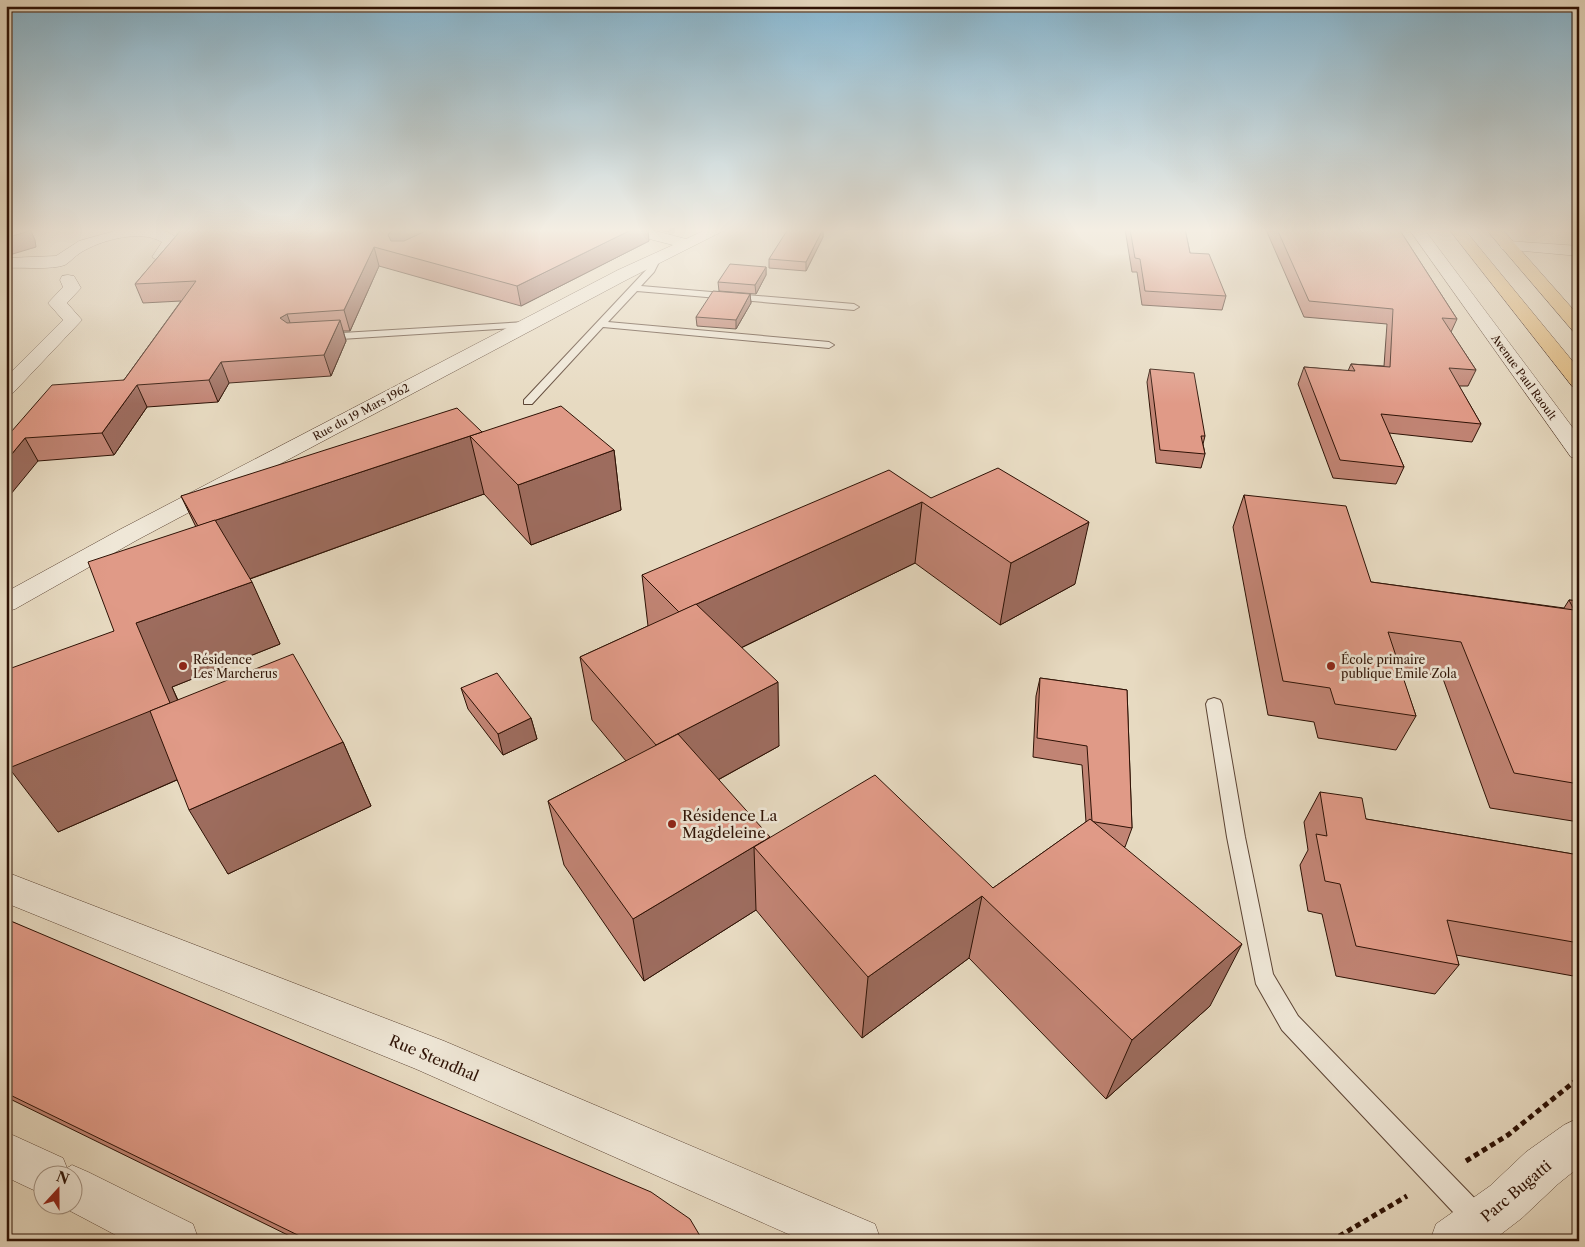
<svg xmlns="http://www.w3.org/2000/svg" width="1585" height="1247" font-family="'Libre Caslon Text',serif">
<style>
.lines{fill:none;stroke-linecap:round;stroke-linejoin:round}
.lane-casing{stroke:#5c4434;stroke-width:2}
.street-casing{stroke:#5c4434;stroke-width:1}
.primary-casing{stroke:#2e1205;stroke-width:1}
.path{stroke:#2e1205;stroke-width:5;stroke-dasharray:5.5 4;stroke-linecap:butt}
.lane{fill:#efe7d7;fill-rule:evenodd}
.street{fill:#efe7d7;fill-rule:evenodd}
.primary{fill:#e4bd80;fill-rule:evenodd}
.wall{fill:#c18474;stroke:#2e1205}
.shaded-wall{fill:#9d6c5e;stroke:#2e1205}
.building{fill:#e09a87;stroke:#2e1205}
.poi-dot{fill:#8f2418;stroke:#efe7d7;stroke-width:2}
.labels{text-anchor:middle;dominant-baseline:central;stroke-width:5;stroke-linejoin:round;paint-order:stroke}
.far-street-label{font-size:11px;fill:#2e1205;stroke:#efe7d7}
.poi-label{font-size:12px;fill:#2e1205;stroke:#efe7d7;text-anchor:start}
.near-poi-label{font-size:15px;fill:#2e1205;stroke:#efe7d7;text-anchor:start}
.near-street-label{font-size:15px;fill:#2e1205;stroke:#efe7d7}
</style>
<rect width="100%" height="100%" fill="#e7dac1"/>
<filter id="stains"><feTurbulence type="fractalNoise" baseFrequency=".004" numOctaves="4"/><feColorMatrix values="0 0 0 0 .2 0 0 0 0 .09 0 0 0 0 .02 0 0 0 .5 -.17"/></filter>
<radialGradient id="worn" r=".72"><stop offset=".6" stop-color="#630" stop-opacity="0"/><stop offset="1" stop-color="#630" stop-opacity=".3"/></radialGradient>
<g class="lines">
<defs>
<g id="lane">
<path d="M657 255 661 258 654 272 641 286 854 304 859 307 854 310 637 291 608 322 829 342 834 345 829 348 603 327 532 404H524V400L647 269 654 256Z"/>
<path d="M526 322 530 323V327L325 340 320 337 325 334Z"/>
<path d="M1214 698 1220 700 1222 704 1245 837 1273 974 1298 1016 1486 1210 1490 1219 1486 1228 1477 1232 1468 1228 1282 1030 1256 984 1227 837 1206 704 1208 700Z"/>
</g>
<g id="street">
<path d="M122 229C139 229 168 225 179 241L166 260 160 262 152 257 162 242C141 229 100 240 80 253 75 256 70 262 65 265 52 270 21 267 6 268V258L56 256 79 241Z"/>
<path d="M620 229H648L686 239 707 229H727L630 278 137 540 15 609 6 612V592L119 530 618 270 673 245 622 232Z"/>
<path d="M1409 229H1424L1579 436V459L1571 457Z"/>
<path d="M1508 241 1579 246V256L1502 249 1500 246 1502 243Z"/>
<path d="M68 275 74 276 81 288 67 303 82 320 13 393 6 395V377L63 320 48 303 63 287 60 280 62 276Z"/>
<path d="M6 872 444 1041 875 1224 881 1241H804L416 1069 6 903Z"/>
<path d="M1579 1118V1167L1558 1184 1522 1218 1492 1241H1430L1436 1224 1490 1186 1526 1152 1564 1125Z"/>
<path d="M6 1132 63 1158 67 1168 72 1165 88 1172 193 1224 199 1241H127L57 1204H72V1174H42V1194L6 1177Z"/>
</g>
<g id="primary">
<path d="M1449 229H1464L1579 369V388L1572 386Z"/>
<path d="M1486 229H1502L1579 316V332L1573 331Z"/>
</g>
</defs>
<use href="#lane" class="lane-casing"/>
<use href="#street" class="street-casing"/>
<use href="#primary" class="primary-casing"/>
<g class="path">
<path d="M1466 1161 1508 1135 1579 1078"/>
<path d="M1331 1241 1407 1196"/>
</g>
<use href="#lane" class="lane"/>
<use href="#street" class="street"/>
<use href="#primary" class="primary"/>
</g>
<g class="wall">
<path d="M182 229 649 241 521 306 379 266 350 331H343L346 341 331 376 229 383 218 402 147 407 114 455 38 461 11 432 124 380 181 301 143 303 135 284Z"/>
<path d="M657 229H672L667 232Z"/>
<path d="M823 229V237L806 271 769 268V259Z"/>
<path d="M1125 229H1185L1190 253 1226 296 1222 310 1142 305 1137 272H1132Z"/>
<path d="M1268 229H1399L1457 319 1451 332 1476 370 1468 386H1459L1481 424 1472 442 1389 433 1404 467 1396 484 1333 478 1298 384 1304 367 1348 371 1351 364 1384 366 1387 324 1304 317 1267 232Z"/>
<path d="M766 267V275L756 294 719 291 718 282Z"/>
<path d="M750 294 751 303 736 329 697 326 696 317Z"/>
<path d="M1150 369 1205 436 1203 444 1205 454 1201 468 1156 463 1147 382Z"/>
<path d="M482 432 614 450 621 510 531 545 484 494 250 579 280 644 172 687 178 700 343 742 371 806 228 874 177 780 58 832 114 631 196 527 181 496Z"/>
<path d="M1244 495 1371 582 1564 608 1569 600 1579 601V822L1490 808 1442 676 1400 670 1416 716 1396 750 1318 738 1314 722 1268 715 1233 527Z"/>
<path d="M931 498 1075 584 1000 625 915 563 741 648 779 746 718 780 770 838 993 888 1086 822 1082 765 1033 757 1036 696 1040 678 1127 690 1132 828 1125 847H1124L1210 1006 1106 1099 969 958 862 1038 756 910 644 981 564 865 548 801 626 761 592 720 580 657 648 626 642 575Z"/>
<path d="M461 688 531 718 537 739 503 755 468 709Z"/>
<path d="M1320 792 1366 819 1579 855V977L1456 955 1459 965 1435 994 1336 976 1322 914 1308 911 1300 865 1308 850 1304 822Z"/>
<path d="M6 919 703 1241H300L6 1097Z"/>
</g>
<g class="shaded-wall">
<path d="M28 229H30L35 240 36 247 6 256V238Z"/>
<path d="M396 229H442L395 250 388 235 390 232Z"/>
<path d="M633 229H648L649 241 521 306 517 286Z"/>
<path d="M823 229V237L806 271V262Z"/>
<path d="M374 247 379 266 350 331 344 310Z"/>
<path d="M766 267V275L756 294 755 285Z"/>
<path d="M750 294 751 303 736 329V320Z"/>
<path d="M287 314 294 334 280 318Z"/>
<path d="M340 320 346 341 331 376 324 355Z"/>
<path d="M221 362 229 383 218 402 209 380Z"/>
<path d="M137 385 147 407 114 455 102 433Z"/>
<path d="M482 432 470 436 484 494 227 587 198 526Z"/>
<path d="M25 438 38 461 6 500V461Z"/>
<path d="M614 450 621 510 531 545 518 485Z"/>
<path d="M922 502 915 563 685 675 679 612Z"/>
<path d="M1089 522 1075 584 1000 625 1011 563Z"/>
<path d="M252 582 280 644 172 687 206 767 58 832 9 768 136 623Z"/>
<path d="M778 682 779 746 665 809 656 745Z"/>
<path d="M531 718 537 739 503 755 498 734Z"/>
<path d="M343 742 371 806 228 874 189 810Z"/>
<path d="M770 837 754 847 756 910 644 981 633 919Z"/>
<path d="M982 896 969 958 862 1038 868 977Z"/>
<path d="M1242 944 1210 1006 1106 1099 1132 1040Z"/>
</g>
<g class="building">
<path d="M6 229H28L29 231 6 238Z"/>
<path d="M182 229H396L390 232 388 235 391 241H404L430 229H633L517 286 374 247 344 310 287 314 280 318 287 323 340 320 324 355 221 362 209 380 137 385 102 433 25 438 6 461V433L11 432 52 385 124 380 196 281 135 284Z"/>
<path d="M788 229H823L806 262 769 259Z"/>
<path d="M1130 229H1185L1190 253 1209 254 1226 296 1145 291 1140 259 1135 258Z"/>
<path d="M1277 229H1399L1457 319 1442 318 1476 370 1449 368 1481 424 1381 414 1404 467 1340 460 1304 367 1355 371 1351 364 1390 367 1393 309 1309 301Z"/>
<path d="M730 264 766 267 755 285 718 282Z"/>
<path d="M713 291 750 294 736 320 696 317Z"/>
<path d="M1150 369 1194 373 1205 436H1201L1205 454 1160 450Z"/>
<path d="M561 406 614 450 518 485 470 436Z"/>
<path d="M457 408 482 432 198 526 181 496Z"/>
<path d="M998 468 1089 522 1011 563 922 502 679 612 642 575 889 470 931 498Z"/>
<path d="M1244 495 1346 506 1371 582 1574 610 1569 600 1579 601V784L1514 773 1461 642 1388 632 1416 716 1335 704 1330 688 1283 681Z"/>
<path d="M215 520 252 582 136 623 170 703 9 768 6 758V670L114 631 88 562Z"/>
<path d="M696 604 778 682 656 745 580 657Z"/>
<path d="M293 654 343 742 189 810 150 711Z"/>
<path d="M497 673 531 718 498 734 461 688Z"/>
<path d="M1040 678 1127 690 1132 828 1095 822 1092 821 1087 746 1037 738Z"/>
<path d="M678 734 770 837 633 919 548 801Z"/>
<path d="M875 775 993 888 1090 819 1242 944 1132 1040 982 896 868 977 754 847Z"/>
<path d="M1320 792 1362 798 1366 819 1579 855V943L1447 920 1459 965 1356 946 1340 884 1325 881 1316 834 1327 836Z"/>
<path d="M6 919 651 1192 690 1219 703 1241H310L6 1093Z"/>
</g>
<linearGradient id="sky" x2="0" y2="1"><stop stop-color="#87b7d1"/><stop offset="0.57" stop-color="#f4eee3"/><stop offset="1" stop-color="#f4eee3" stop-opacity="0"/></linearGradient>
<rect width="1585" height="404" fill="url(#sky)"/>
<g class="poi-dot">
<circle cx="183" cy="666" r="5"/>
<circle cx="1331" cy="666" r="5"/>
<circle cx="672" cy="824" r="5"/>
</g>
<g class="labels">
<g class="far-street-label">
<text transform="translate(1524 377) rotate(54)">Avenue Paul Raoult</text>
<text transform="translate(361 412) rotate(-28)">Rue du 19 Mars 1962</text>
</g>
<g class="poi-label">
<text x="193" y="659">Résidence<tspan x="193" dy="14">Les Marcherus</tspan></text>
<text x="1341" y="659">École primaire<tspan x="1341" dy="14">publique Emile Zola</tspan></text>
</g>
<g class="near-poi-label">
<text x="682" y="815">Résidence La<tspan x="682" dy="17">Magdeleine</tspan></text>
</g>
<g class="near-street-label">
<text transform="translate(434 1058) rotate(23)">Rue Stendhal</text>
<text transform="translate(1516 1191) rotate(-40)">Parc Bugatti</text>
</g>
</g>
<rect width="1585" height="1247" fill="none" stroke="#e7dac1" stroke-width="25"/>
<rect x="8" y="8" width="1570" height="1232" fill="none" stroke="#2e1205" stroke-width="2.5"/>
<rect x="12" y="12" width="1560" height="1222" fill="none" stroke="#2e1205"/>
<g transform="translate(58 1190) rotate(21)"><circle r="24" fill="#efe7d7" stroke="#a29283"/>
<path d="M0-4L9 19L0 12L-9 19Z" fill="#8f2418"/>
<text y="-8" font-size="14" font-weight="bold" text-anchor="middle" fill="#2e1205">N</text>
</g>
<rect width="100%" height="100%" filter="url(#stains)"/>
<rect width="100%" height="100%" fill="url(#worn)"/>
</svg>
